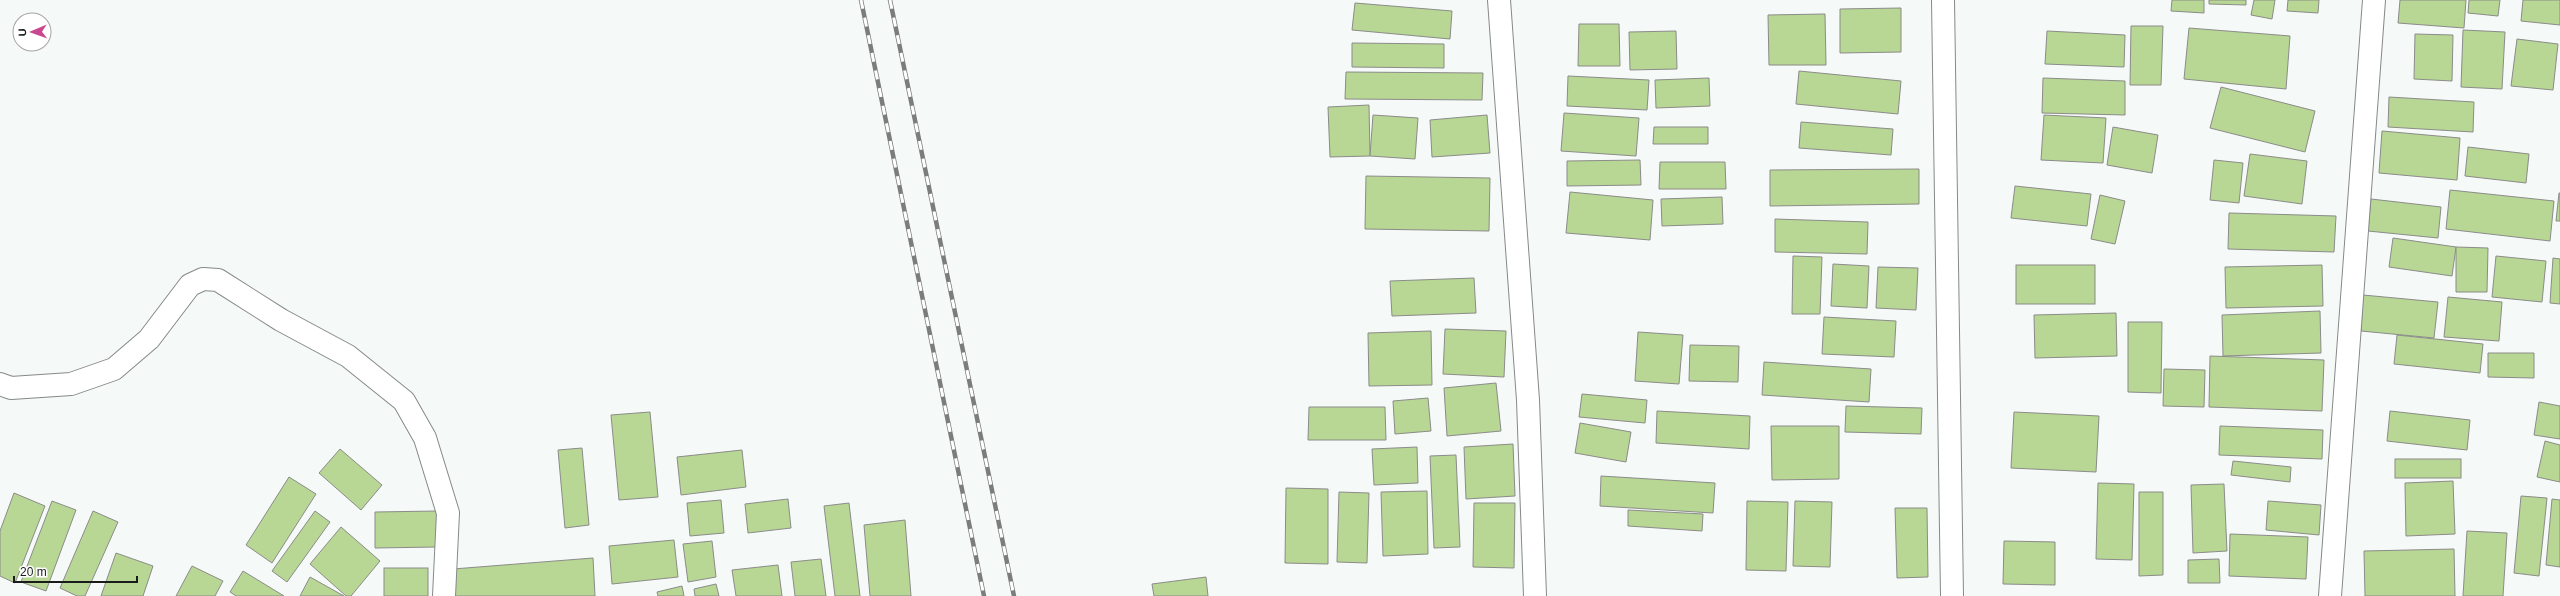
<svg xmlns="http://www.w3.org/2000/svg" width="2560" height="596" font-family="Helvetica,sans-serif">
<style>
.building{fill:#b8d694;stroke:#8b8c89}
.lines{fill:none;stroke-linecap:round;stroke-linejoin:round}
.minor-casing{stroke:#868988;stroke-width:24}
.minor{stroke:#fff;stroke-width:22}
.rail-casing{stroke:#7a7d7c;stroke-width:4.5}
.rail{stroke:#fff;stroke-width:3;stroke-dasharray:9;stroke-linecap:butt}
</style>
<rect width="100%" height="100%" fill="#f5f9f7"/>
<g class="building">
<path d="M2172 0H2204V13L2171 11Z"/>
<path d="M2209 0H2246V5L2209 4Z"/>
<path d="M2254 0H2275L2272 19 2251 15Z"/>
<path d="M2288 0H2319L2318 13 2287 11Z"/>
<path d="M2400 0H2466L2464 28 2398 23Z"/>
<path d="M2469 0H2500L2498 16 2468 13Z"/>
<path d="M2523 0H2560V25L2521 21Z"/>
<path d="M1355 3 1452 11 1450 39 1352 30Z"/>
<path d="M1901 8V52L1840 53V9Z"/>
<path d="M1825 14 1826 65H1769L1768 15Z"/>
<path d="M1579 24H1619L1620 66H1578Z"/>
<path d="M2131 26H2163L2161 85H2130Z"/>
<path d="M2189 28 2290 36 2286 89 2184 79Z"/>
<path d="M2463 30 2505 32 2502 89 2461 87Z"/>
<path d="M1676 31 1677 69 1630 70 1629 32Z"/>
<path d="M2047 31 2125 35 2124 67 2045 64Z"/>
<path d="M2415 34 2453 35 2452 81 2414 79Z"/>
<path d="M2517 39 2558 44 2553 90 2511 86Z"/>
<path d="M1352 43 1444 44V68L1352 67Z"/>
<path d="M1799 71 1901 81 1898 114 1796 104Z"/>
<path d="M1346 72 1483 73 1482 100 1345 99Z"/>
<path d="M1568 76 1649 80 1647 110 1567 106Z"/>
<path d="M1709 78 1710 106 1656 108 1655 80Z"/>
<path d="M2043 78 2125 81V115L2042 113Z"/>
<path d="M2221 87 2315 111 2305 152 2210 128Z"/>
<path d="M2389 97 2474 102 2473 132 2388 127Z"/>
<path d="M1369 105 1370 156 1330 157 1328 107Z"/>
<path d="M1564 113 1639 118 1636 156 1561 151Z"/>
<path d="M1373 115 1418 118 1415 159 1370 156Z"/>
<path d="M1487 115 1490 153 1432 157 1430 120Z"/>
<path d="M2044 115 2106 118 2103 163 2041 160Z"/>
<path d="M1801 122 1893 129 1891 155 1799 148Z"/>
<path d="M1654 127H1708V144H1653Z"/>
<path d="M2113 127 2158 135 2152 173 2107 165Z"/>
<path d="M2382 131 2460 138 2457 180 2379 173Z"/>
<path d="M2468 147 2529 154 2526 183 2465 176Z"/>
<path d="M2250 154 2307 161 2302 204 2244 196Z"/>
<path d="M1640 160 1641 185 1567 186V161Z"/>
<path d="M2214 160 2243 163 2239 203 2210 200Z"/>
<path d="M1660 162H1725L1726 189H1659Z"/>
<path d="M1919 169V204L1770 206V170Z"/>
<path d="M1366 176 1490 178 1489 231 1365 229Z"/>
<path d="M2015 186 2091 194 2087 226 2011 218Z"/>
<path d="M2450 190 2554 201 2550 241 2446 229Z"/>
<path d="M1570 192 1653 200 1650 240 1566 233Z"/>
<path d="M2559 193H2560V221H2556Z"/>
<path d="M2100 195 2125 201 2115 244 2091 239Z"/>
<path d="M1722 197 1723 224 1662 226 1661 199Z"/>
<path d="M2371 199 2441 207 2438 238 2368 231Z"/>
<path d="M2229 213 2336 216 2334 252 2228 249Z"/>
<path d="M1775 219 1868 222 1867 254 1775 252Z"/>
<path d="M2393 238 2456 247 2452 276 2389 267Z"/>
<path d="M2456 247 2488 248 2487 292H2456Z"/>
<path d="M1793 256 1822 257 1820 314H1792Z"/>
<path d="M2496 256 2546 261 2542 302 2492 297Z"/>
<path d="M2553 258 2560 259V304L2550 303Z"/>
<path d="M1833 264 1869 266 1867 308 1831 306Z"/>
<rect x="2016" y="265" width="79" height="39"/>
<path d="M2322 265 2323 306 2226 308 2225 267Z"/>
<path d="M1878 267 1918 268 1916 310 1876 308Z"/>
<path d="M1474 278 1476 313 1392 316 1390 281Z"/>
<path d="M2363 295 2438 302 2434 338 2361 331Z"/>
<path d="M2448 297 2502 302 2499 341 2444 337Z"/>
<path d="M2320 311 2321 353 2223 356 2222 315Z"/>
<path d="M2116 313 2117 356 2035 358 2034 315Z"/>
<path d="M1824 317 1896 321 1894 357 1822 354Z"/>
<path d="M2128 322H2162L2161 393 2128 392Z"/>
<path d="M1445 329 1506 331 1504 377 1443 374Z"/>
<path d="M1431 331 1432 385 1369 386 1368 333Z"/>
<path d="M1638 332 1683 335 1679 384 1635 381Z"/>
<path d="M2397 335 2483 344 2480 373 2394 364Z"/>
<path d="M1690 345 1739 346 1738 382 1689 381Z"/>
<path d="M2488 353H2534V378L2488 377Z"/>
<path d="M2210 356 2324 360 2322 411 2209 407Z"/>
<path d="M1764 362 1871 369 1869 402 1762 395Z"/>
<path d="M2164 369 2205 370 2204 407 2163 406Z"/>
<path d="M1496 383 1501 431 1447 436 1444 388Z"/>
<path d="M1582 394 1647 400 1645 423 1579 417Z"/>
<path d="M1428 398 1431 431 1395 434 1393 401Z"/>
<path d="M2539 402 2560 406V439L2534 435Z"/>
<path d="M1846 406 1922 408 1921 434 1845 432Z"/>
<path d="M1309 407H1385L1386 440H1308Z"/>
<path d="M1657 411 1750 416 1749 449 1656 443Z"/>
<path d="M2390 411 2470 420 2467 450 2387 441Z"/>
<path d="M650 412 658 497 619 500 611 415Z"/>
<path d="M2014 412 2099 416 2096 472 2011 468Z"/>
<path d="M1580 423 1631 432 1626 462 1575 453Z"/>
<path d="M1771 426H1839V479L1772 480Z"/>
<path d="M2220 426 2323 430 2322 459 2219 455Z"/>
<path d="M2545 441 2560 445V482L2537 477Z"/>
<path d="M1513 444 1515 496 1466 499 1464 447Z"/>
<path d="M1417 447 1418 483 1374 485 1372 449Z"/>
<path d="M582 448 589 525 565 528 558 450Z"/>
<path d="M340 449 382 485 361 510 319 473Z"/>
<path d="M742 450 746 487 681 495 677 457Z"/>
<path d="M1456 455 1460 547 1434 548 1430 456Z"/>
<rect x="2395" y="459" width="66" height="19"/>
<path d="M2233 461 2291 467 2290 482 2231 475Z"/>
<path d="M1601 476 1715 483 1713 513 1600 506Z"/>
<path d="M289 477 316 494 272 563 246 545Z"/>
<path d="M2453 481 2455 534 2406 536 2405 483Z"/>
<path d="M2098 483 2134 484 2132 560 2096 559Z"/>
<path d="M2224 484 2227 551 2193 553 2191 485Z"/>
<path d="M1286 488 1328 489V564L1285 563Z"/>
<path d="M1427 491 1428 554 1383 556 1381 492Z"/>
<path d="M1339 492 1369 493 1367 563 1337 562Z"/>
<path d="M2139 492H2163V575L2139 576Z"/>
<path d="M14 493 45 506 15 583 0 576V531Z"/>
<path d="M2521 496 2547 498 2539 576 2514 573Z"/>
<path d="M788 499 791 528 748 533 745 504Z"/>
<path d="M2552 499 2560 500V567L2546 565Z"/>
<path d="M721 500 724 533 690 536 687 503Z"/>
<path d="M52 501 76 510 46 591 21 582Z"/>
<path d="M1747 501 1788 502 1786 571 1746 570Z"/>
<path d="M1795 501 1832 502 1830 567 1793 566Z"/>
<path d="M2268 501 2321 505 2319 535 2266 530Z"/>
<path d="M849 503 860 596H835L824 506Z"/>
<path d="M1474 503H1515L1514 568 1473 567Z"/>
<path d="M1895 508H1927L1928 577 1897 578Z"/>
<path d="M1628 510 1703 514 1702 531 1628 526Z"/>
<path d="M93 511 118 522 85 596H77L60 588Z"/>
<path d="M315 511 330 522 287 582 272 571Z"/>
<path d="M437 511V547L375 548V512Z"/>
<path d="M905 520 911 596H870L864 525Z"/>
<path d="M341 527 380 561 351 596H346L310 564Z"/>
<path d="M2467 531 2507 533 2503 596H2463Z"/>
<path d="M2230 534 2308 537 2306 579 2229 576Z"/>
<path d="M674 540 678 577 612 584 609 546Z"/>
<path d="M712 541 716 577 688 582 683 544Z"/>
<path d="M2004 541 2055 542V585L2003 584Z"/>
<path d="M2454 549 2455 596H2365L2364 551Z"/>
<path d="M116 553 153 566 143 596H101Z"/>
<path d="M593 558 595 596H455L453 569Z"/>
<path d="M821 559 826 596H795L791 562Z"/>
<path d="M2219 559 2220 583H2188V560Z"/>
<path d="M778 565 782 596H736L732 570Z"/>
<path d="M192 566 223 581 215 596H176Z"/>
<rect x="384" y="568" width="44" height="28"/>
<path d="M243 571 284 596H236L230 592Z"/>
<path d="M310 577 344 596H300Z"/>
<path d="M1206 577 1208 596H1154L1152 584Z"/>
<path d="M716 584 719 596H695L694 589Z"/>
<path d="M682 586 684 596H658L657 592Z"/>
</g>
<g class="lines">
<defs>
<g id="minor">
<path d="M1499 0 1528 400 1535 596"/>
<path d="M1943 0 1952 596"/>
<path d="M0 384 11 388 71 384 114 369 149 339 190 285 203 279 218 280 281 320 348 356 404 401 425 438 448 513 444 596"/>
<path d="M2330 596 2374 0"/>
</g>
</defs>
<use href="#minor" class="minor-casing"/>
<use href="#minor" class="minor"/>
<defs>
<g id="rail">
<path d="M861 0 984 596"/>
<path d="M890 0 1014 596"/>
</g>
</defs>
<use href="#rail" class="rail-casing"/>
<use href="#rail" class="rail"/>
</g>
<g transform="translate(32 32) rotate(268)"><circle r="19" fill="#ffffff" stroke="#a3a4a4"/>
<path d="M0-3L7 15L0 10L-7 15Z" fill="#ca488f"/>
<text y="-6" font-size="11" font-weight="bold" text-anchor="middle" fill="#1a1b1b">U</text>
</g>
<path d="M14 576v6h123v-6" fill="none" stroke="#1a1b1b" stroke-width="2"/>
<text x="20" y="576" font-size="12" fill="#1a1b1b" stroke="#ffffff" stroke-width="3" paint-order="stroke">20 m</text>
</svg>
